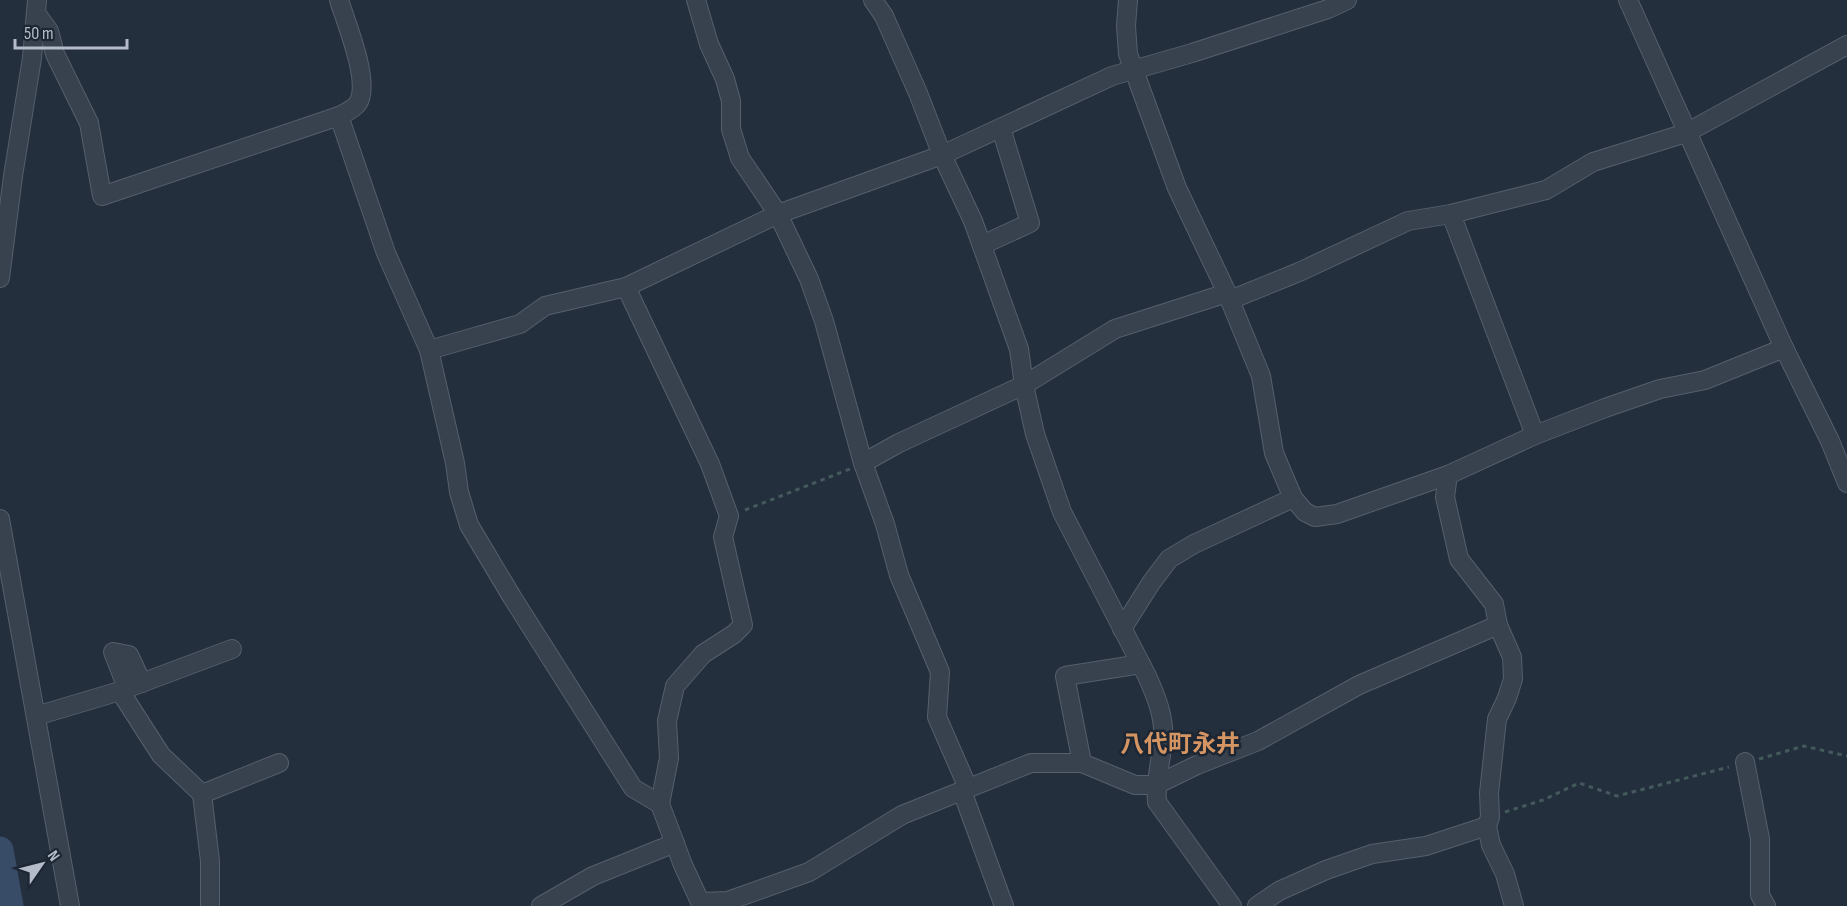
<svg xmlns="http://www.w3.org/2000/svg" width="1847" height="906" font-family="'Sofia Sans Condensed','Noto Sans JP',sans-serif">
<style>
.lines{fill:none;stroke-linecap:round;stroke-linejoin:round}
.river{stroke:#394c67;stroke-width:27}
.minor-casing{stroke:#565f6c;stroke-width:20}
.path{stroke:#44595c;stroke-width:3;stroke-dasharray:4.5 4.5;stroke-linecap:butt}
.minor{stroke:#38414e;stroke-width:18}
.labels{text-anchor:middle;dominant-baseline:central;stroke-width:5;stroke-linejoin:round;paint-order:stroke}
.quarter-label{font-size:24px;font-weight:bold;fill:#d59563;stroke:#1d2633}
</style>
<rect width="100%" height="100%" fill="#242f3e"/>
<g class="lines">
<path class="river" d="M0 850 10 906"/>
<defs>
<g id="minor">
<path d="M696 0 709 44 725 79 731 101V129L740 158 778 214 809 279 824 321 863 463 885 524 899 575 940 672 937 717 968 788"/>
<path d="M873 0 884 16 918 93 942 155 973 221 1019 349 1024 385 1035 434 1062 512 1147 676C1156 696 1165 718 1163 740 1161 761 1155 780 1157 802L1232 906"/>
<path d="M1128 0 1126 26 1128 54 1177 188 1227 293 1261 376 1274 453 1293 498 1305 512 1315 517 1337 514 1448 475 1535 435 1605 408 1660 389 1705 380 1784 348"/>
<path d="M1628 0 1784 348 1830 441 1847 483"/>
<path d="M36 13 49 31 55 54 89 123 102 196 339 116C345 113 354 109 358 103 371 82 346 23 339 0"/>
<path d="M339 116 386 253 429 350 455 463 459 492 469 525 512 597 633 788 660 804"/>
<path d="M1451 214 1535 435"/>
<path d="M982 245 1030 223 1001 128"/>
<path d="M0 278 13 176 32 58 37 0"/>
<path d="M626 287 710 464 729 516 723 537 743 625 734 634 703 654 675 686 667 721 669 758 660 804 683 865 702 906"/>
<path d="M1230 300 1299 272 1408 221 1451 214 1546 190 1593 162 1686 133 1847 45"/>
<path d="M429 350 520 324 545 306 626 287 778 214 942 155 1112 76 1192 53 1328 9 1347 0"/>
<path d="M863 463 899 443 1024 385 1115 329 1227 293"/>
<path d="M1448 475 1445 497 1459 559 1494 604 1498 625 1512 657 1513 679 1507 698 1497 719 1489 793 1490 817 1487 826 1491 845 1505 874 1514 906"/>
<path d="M0 519 70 906"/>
<path d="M1122 629 1151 583 1169 559 1194 544 1293 498"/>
<path d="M127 688 113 652 129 655 142 683"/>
<path d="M120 691 161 755 202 794 210 861V906"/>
<path d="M36 716 120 691 232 649"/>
<path d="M1745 762 1760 839V895L1766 906"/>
<path d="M1082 763 1065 676 1141 664"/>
<path d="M962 791 1004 906"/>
<path d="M202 794 279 763"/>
<path d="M702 902 728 901 809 872 902 815 1031 763H1082L1135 785H1156L1197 765 1258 741 1359 685 1498 625"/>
<path d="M541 906 593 876 675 843"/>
<path d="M1257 906 1279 891 1326 870 1372 854 1426 846 1487 826"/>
</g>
</defs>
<use href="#minor" class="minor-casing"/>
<g class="path">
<path d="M745 510 850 469"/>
<path d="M1759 759 1804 746 1847 756"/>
<path d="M1505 812 1543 800 1579 783 1617 796 1729 767"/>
</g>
<use href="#minor" class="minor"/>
</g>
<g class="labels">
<g class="quarter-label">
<text x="1180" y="744">八代町永井</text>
</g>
</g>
<g transform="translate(42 864) rotate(55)" stroke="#1d2633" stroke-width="4.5" paint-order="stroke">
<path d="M0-4.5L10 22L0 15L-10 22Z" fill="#b4bcc9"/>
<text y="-9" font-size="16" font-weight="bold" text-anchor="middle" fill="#b4bcc9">N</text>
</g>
<path d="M15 39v9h112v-9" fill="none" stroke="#b4bcc9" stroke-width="3"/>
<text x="24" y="39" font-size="18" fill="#b4bcc9" stroke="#1d2633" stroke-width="4.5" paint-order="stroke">50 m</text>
</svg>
